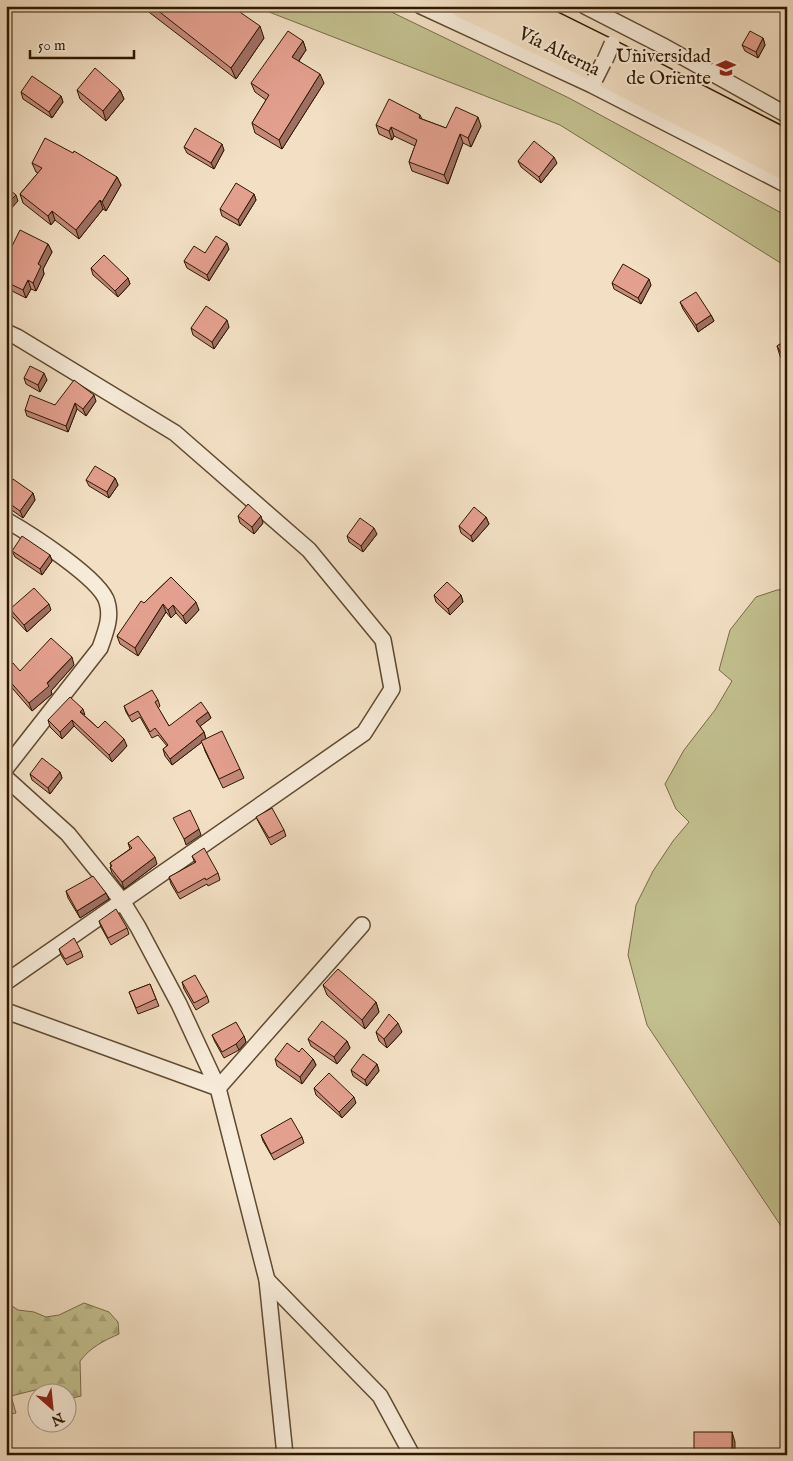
<svg xmlns="http://www.w3.org/2000/svg" width="793" height="1461" font-family="'IM FELL English',serif">
<style>
.grass{fill:#c3c08f;stroke:#796c48}
.forest{fill:url(#forest-firs);stroke:#796c48}
.lines{fill:none;stroke-linecap:round;stroke-linejoin:round}
.minor-casing{stroke:#604a31;stroke-width:18}
.trunk-casing{stroke:#2f1800;stroke-width:28}
.minor{stroke:#f7ebd9;stroke-width:15}
.trunk{stroke:#f3e0c4;stroke-width:25}
.minor-bridge-casing{stroke:#604a31;stroke-width:18;stroke-linecap:butt}
.minor-bridge{stroke:#f7ebd9;stroke-width:15}
.wall{fill:#c48a7b;stroke:#2f1800}
.shaded-wall{fill:#a07064;stroke:#2f1800}
.building{fill:#e4a08f;stroke:#2f1800}
.labels{text-anchor:middle;dominant-baseline:central;stroke-width:4;stroke-linejoin:round;paint-order:stroke}
.street-label{font-size:19px;fill:#2f1800;stroke:#f7ebd9}
.poi-label{font-size:19px;fill:#2f1800;stroke:#f7ebd9;text-anchor:end}
</style>
<defs>
<pattern id="forest-firs" width="22" height="20" patternUnits="userSpaceOnUse" patternTransform="scale(1.25)"><rect width="22" height="20" fill="#c3c08f"/><path d="M5 1l3.5 6h-7zM16 11l3.5 6h-7z" fill="#a8a47a"/></pattern>
</defs>
<rect width="100%" height="100%" fill="#f3e0c4"/>
<filter id="stains"><feTurbulence type="fractalNoise" baseFrequency=".004" numOctaves="4"/><feColorMatrix values="0 0 0 0 .2 0 0 0 0 .09 0 0 0 0 .02 0 0 0 .5 -.17"/></filter>
<radialGradient id="worn" r=".72"><stop offset=".6" stop-color="#630" stop-opacity="0"/><stop offset="1" stop-color="#630" stop-opacity=".3"/></radialGradient>
<g class="grass">
<path d="M271 6H379L569 98 787 216V267L560 125 269 12Z"/>
<path d="M787 589V1235L647 1025 628 955 636 905 653 871 673 841 689 822 676 809 665 784 684 750 715 710 732 681 719 670 730 630 756 597 777 590Z"/>
</g>
<path class="forest" d="M6 1302 18 1310 34 1312 46 1317 59 1315 84 1303 109 1312 118 1322 119 1334C103 1341 91 1347 80 1361L81 1396 68 1399V1394L47 1393 43 1388 11 1396 16 1413 6 1415Z"/>
<g class="lines">
<defs>
<g id="minor">
<path d="M421 6 592 85 787 185"/>
<path d="M585 6 665 47 787 115"/>
<path d="M6 332 17 337 175 433 309 550 383 640 392 689 364 733 6 982"/>
<path d="M6 520C29 533 101 579 107 602 112 618 105 633 100 648L6 768"/>
<path d="M6 778 68 834 122 901 138 927 179 1004 218 1088 267 1280 285 1455"/>
<path d="M6 1011 218 1088 362 925"/>
<path d="M267 1280 380 1396 412 1455"/>
</g>
<g id="trunk">
<path d="M464 6 579 61 787 168"/>
<path d="M516 6 625 60 787 143"/>
</g>
</defs>
<use href="#minor" class="minor-casing"/>
<use href="#trunk" class="trunk-casing"/>
<use href="#minor" class="minor"/>
<use href="#trunk" class="trunk"/>
<defs>
<g id="minor-bridge">
<path d="M605 60 612 44"/>
<path d="M595 79 603 63"/>
</g>
</defs>
<use href="#minor-bridge" class="minor-bridge-casing"/>
<use href="#minor-bridge" class="minor-bridge"/>
</g>
<g class="wall">
<path d="M141 6H231L264 38 236 79Z"/>
<path d="M763 38 765 45 758 58 745 51 742 45Z"/>
<path d="M303 41 306 50 299 61 324 83 282 149 255 133 252 123 266 100 255 92 251 83Z"/>
<path d="M77 90H120L124 99 106 121 80 99Z"/>
<path d="M21 92 61 96 63 102 52 118 23 99Z"/>
<path d="M420 115 422 119 446 128 481 126 471 147 463 143 448 184 412 171 409 162 415 146 394 136 392 140 379 134 376 125Z"/>
<path d="M184 147 224 150 214 169 187 153Z"/>
<path d="M518 161 557 163 541 183 521 167Z"/>
<path d="M32 163 117 177 121 185 106 211 103 209 79 239 55 220 51 225 23 203 20 194 38 173 36 172Z"/>
<path d="M254 194 256 200 240 226 222 216 220 209Z"/>
<path d="M48 244 52 252 43 269 44 274 36 291 31 289 26 298 6 288V249L10 250Z"/>
<path d="M229 249 209 281 187 268 184 261 205 253Z"/>
<path d="M91 268 128 278 130 284 118 297 93 275Z"/>
<path d="M612 283 651 285 641 304 614 289Z"/>
<path d="M680 302 711 315 714 321 698 332 683 309Z"/>
<path d="M229 327 214 349 193 335 191 328Z"/>
<path d="M787 340V367L780 356 777 346Z"/>
<path d="M24 378 47 380 40 392 26 384Z"/>
<path d="M96 401 86 416 77 409 68 432 27 416 25 410 55 405Z"/>
<path d="M115 478 118 485 109 498 89 486 86 480Z"/>
<path d="M6 490 33 493 35 500 23 518 6 506Z"/>
<path d="M238 516 263 523 254 534 240 523Z"/>
<path d="M486 517 489 524 473 542 461 533 459 526Z"/>
<path d="M377 534 363 552 349 542 347 536Z"/>
<path d="M12 551 50 555 52 561 42 575 15 557Z"/>
<path d="M171 577 199 610 186 624 176 613 171 618 166 612 138 656 120 644 117 636 144 603Z"/>
<path d="M434 595H461L463 602 450 615 436 602Z"/>
<path d="M10 609 51 610 27 632 12 616Z"/>
<path d="M74 665 51 691 52 694 32 711 6 681V668L20 671Z"/>
<path d="M158 700 160 706 158 708 169 726 208 712 211 718 200 726 204 732 206 739 240 769 244 778 223 788 205 751 202 742 172 765 165 756 163 749 167 746 158 735 152 738 140 717 132 722 126 712 124 706Z"/>
<path d="M85 716 98 728 127 746 112 762 74 726 62 739 50 727 48 720Z"/>
<path d="M60 772 62 778 50 794 32 780 30 774Z"/>
<path d="M256 817 284 830 286 836 271 845 259 823Z"/>
<path d="M128 843 157 864 124 889 112 873 110 867 111 866 110 863 130 849Z"/>
<path d="M192 856 218 873 220 880 208 886 207 884 180 899 171 884 169 877 195 863Z"/>
<path d="M66 891 106 893 109 899 80 918 68 898Z"/>
<path d="M99 921 127 928 129 934 111 945 101 927Z"/>
<path d="M59 949 81 951 83 957 67 965 61 955Z"/>
<path d="M182 982 207 996 209 1002 196 1010 184 989Z"/>
<path d="M150 984 159 1006 138 1014 129 992Z"/>
<path d="M323 985 376 1002 379 1012 365 1029 327 995Z"/>
<path d="M376 1032H402L387 1048 379 1041Z"/>
<path d="M212 1035 244 1036 246 1042 239 1050 224 1058 215 1042Z"/>
<path d="M308 1039 347 1041 350 1048 337 1064 311 1046Z"/>
<path d="M299 1052 313 1059 316 1065 302 1084 277 1066 275 1059Z"/>
<path d="M377 1064 379 1071 367 1086 353 1076 351 1070Z"/>
<path d="M314 1088 356 1103 342 1118 316 1095Z"/>
<path d="M261 1135 302 1137 304 1143 274 1160 263 1141Z"/>
</g>
<g class="shaded-wall">
<path d="M260 26 264 38 236 79 231 68Z"/>
<path d="M763 38 765 45 758 58 756 52Z"/>
<path d="M303 41 306 50 295 66 292 57Z"/>
<path d="M320 74 324 83 282 149 279 140Z"/>
<path d="M120 90 124 99 106 121 103 111Z"/>
<path d="M61 96 63 102 52 118 49 112Z"/>
<path d="M478 117 481 126 471 147 468 138Z"/>
<path d="M391 127 394 136 392 140 389 131Z"/>
<path d="M460 134 463 143 448 184 444 175Z"/>
<path d="M222 144 224 150 214 169 211 163Z"/>
<path d="M554 157 557 163 541 183 539 177Z"/>
<path d="M117 177 121 185 106 211 102 202Z"/>
<path d="M254 194 256 200 240 226 238 220Z"/>
<path d="M16 195 18 201 8 212 6 205Z"/>
<path d="M100 200 103 209 79 239 76 230Z"/>
<path d="M52 211 55 220 51 225 48 216Z"/>
<path d="M227 243 229 249 209 281 207 275Z"/>
<path d="M48 244 52 252 43 269 44 274 36 291 33 283 38 264Z"/>
<path d="M128 278 130 284 118 297 115 291Z"/>
<path d="M649 279 651 285 641 304 638 298Z"/>
<path d="M28 280 31 289 26 298 23 290Z"/>
<path d="M711 315 714 321 698 332 696 325Z"/>
<path d="M227 320 229 327 214 349 212 342Z"/>
<path d="M44 373 47 380 40 392 38 385Z"/>
<path d="M94 395 96 401 86 416 83 409Z"/>
<path d="M75 403 77 409 68 432 66 426Z"/>
<path d="M115 478 118 485 109 498 107 492Z"/>
<path d="M33 493 35 500 23 518 20 511Z"/>
<path d="M261 516 263 523 254 534 252 527Z"/>
<path d="M486 517 489 524 473 542 471 536Z"/>
<path d="M374 528 377 534 363 552 361 546Z"/>
<path d="M50 555 52 561 42 575 40 569Z"/>
<path d="M461 595 463 602 450 615 448 609Z"/>
<path d="M196 602 199 610 186 624 183 616Z"/>
<path d="M49 604 51 610 27 632 24 625Z"/>
<path d="M163 604 166 612 138 656 135 648Z"/>
<path d="M173 605 176 613 171 618 168 610Z"/>
<path d="M72 657 74 665 51 691 52 694 32 711 29 703Z"/>
<path d="M83 709 85 715 80 712Z"/>
<path d="M208 712 211 718 198 728 196 721Z"/>
<path d="M72 720 74 726 62 739 60 732Z"/>
<path d="M204 732 206 739 172 765 170 759Z"/>
<path d="M124 739 127 746 112 762 109 755Z"/>
<path d="M60 772 62 778 50 794 48 788Z"/>
<path d="M199 829 201 835 186 845 184 839Z"/>
<path d="M155 857 157 864 124 889 122 882Z"/>
<path d="M106 893 109 899 80 918 77 911Z"/>
<path d="M376 1002 379 1012 365 1029 362 1020Z"/>
<path d="M398 1023 402 1032 387 1048 384 1039Z"/>
<path d="M244 1036 246 1042 239 1050 236 1044Z"/>
<path d="M347 1041 350 1048 337 1064 334 1057Z"/>
<path d="M313 1059 316 1065 302 1084 300 1077Z"/>
<path d="M377 1064 379 1071 367 1086 365 1080Z"/>
<path d="M354 1097 356 1103 342 1118 339 1112Z"/>
<path d="M732 1432 735 1442V1455H732Z"/>
</g>
<g class="building">
<path d="M152 6H231L260 26 231 68Z"/>
<path d="M288 31 303 41 292 57 320 74 279 140 252 123 269 95 251 83Z"/>
<path d="M750 31 763 38 756 52 742 45Z"/>
<path d="M95 68 120 90 103 111 77 90Z"/>
<path d="M32 76 61 96 49 112 21 92Z"/>
<path d="M389 99 420 115 419 118 446 128 456 107 478 117 468 138 460 134 444 175 409 162 417 140 391 127 389 131 376 125Z"/>
<path d="M195 128 222 144 211 163 184 147Z"/>
<path d="M45 138 73 153 74 151 117 177 102 202 100 200 76 230 52 211 48 216 20 194 42 168 32 163Z"/>
<path d="M534 141 554 157 539 177 518 161Z"/>
<path d="M236 183 254 194 238 220 220 209Z"/>
<path d="M6 187 16 195 6 205Z"/>
<path d="M20 230 48 244 38 264 41 266 33 283 28 280 23 290 6 282V249L10 250Z"/>
<path d="M216 236 227 243 207 275 184 261 194 246 205 253Z"/>
<path d="M104 255 128 278 115 291 91 268Z"/>
<path d="M623 264 649 279 638 298 612 283Z"/>
<path d="M696 292 711 315 696 325 680 302Z"/>
<path d="M206 306 227 320 212 342 191 328Z"/>
<path d="M787 340V363L777 346Z"/>
<path d="M30 366 44 373 38 385 24 378Z"/>
<path d="M74 380 94 395 83 409 75 403 66 426 25 410 30 395 55 405Z"/>
<path d="M95 466 115 478 107 492 86 480Z"/>
<path d="M13 479 33 493 20 511 6 501V490Z"/>
<path d="M248 504 261 516 252 527 238 516Z"/>
<path d="M474 507 486 517 471 536 459 526Z"/>
<path d="M360 518 374 528 361 546 347 536Z"/>
<path d="M22 536 50 555 40 569 12 551Z"/>
<path d="M171 577 196 602 183 616 173 605 168 610 163 604 135 648 117 636 141 601 144 603Z"/>
<path d="M447 582 461 595 448 609 434 595Z"/>
<path d="M34 588 49 604 24 625 10 609Z"/>
<path d="M51 638 72 657 47 683 49 686 29 703 6 677V668L13 663 20 671Z"/>
<path d="M152 690 158 700 155 702 169 726 201 702 208 712 196 721 204 732 170 759 163 749 168 745 155 728 150 732 138 711 129 716 124 706Z"/>
<path d="M70 697 83 709 80 712 98 728 105 721 124 739 109 755 72 720 60 732 48 720Z"/>
<path d="M222 731 240 769 219 779 201 741Z"/>
<path d="M42 758 60 772 48 788 30 774Z"/>
<path d="M272 808 284 830 269 838 256 817Z"/>
<path d="M190 810 199 829 184 839 173 818Z"/>
<path d="M138 836 155 857 122 882 110 867 112 866 110 863 132 848 128 843Z"/>
<path d="M204 848 218 873 206 880 205 878 178 893 169 877 196 862 192 856Z"/>
<path d="M93 876 106 893 77 911 66 891Z"/>
<path d="M116 909 127 928 108 938 99 921Z"/>
<path d="M74 938 81 951 65 959 59 949Z"/>
<path d="M338 969 376 1002 362 1020 323 985Z"/>
<path d="M195 975 207 996 194 1003 182 982Z"/>
<path d="M150 984 156 999 136 1008 129 992Z"/>
<path d="M389 1014 398 1023 384 1039 376 1032Z"/>
<path d="M322 1021 347 1041 334 1057 308 1039Z"/>
<path d="M236 1022 244 1036 236 1044 222 1052 212 1035Z"/>
<path d="M287 1043 299 1052 302 1048 313 1059 300 1077 275 1059Z"/>
<path d="M363 1054 377 1064 365 1080 351 1070Z"/>
<path d="M329 1073 354 1097 339 1112 314 1088Z"/>
<path d="M291 1118 302 1137 271 1154 261 1135Z"/>
<rect x="694" y="1432" width="38" height="23"/>
</g>
<defs>
<symbol id="university-bare" viewBox="-9 -9 18 18"><path d="M0-5L7-2L0 1L-7-2ZM-4 1L0 2.5L4 1V4Q0 6-4 4Z" fill="#8f2418" stroke="#f7ebd9" stroke-width="2.5" paint-order="stroke"/></symbol>
</defs>
<g fill-rule="evenodd">
<use href="#university-bare" x="712" y="54" width="28" height="28"/>
</g>
<g class="labels">
<g class="street-label">
<text transform="translate(559 52) rotate(26)">Vía Alterna</text>
</g>
<g class="poi-label">
<text x="711" y="57">Universidad<tspan x="711" dy="22">de Oriente</tspan></text>
</g>
</g>
<rect width="793" height="1461" fill="none" stroke="#f3e0c4" stroke-width="25"/>
<rect x="8" y="8" width="778" height="1446" fill="none" stroke="#2f1800" stroke-width="2.5"/>
<rect x="12" y="12" width="768" height="1436" fill="none" stroke="#2f1800"/>
<g transform="translate(52 1408) rotate(153)"><circle r="24" fill="#f7ebd9" stroke="#a79782"/>
<path d="M0-4L9 19L0 12L-9 19Z" fill="#8f2418"/>
<text y="-8" font-size="14" font-weight="bold" text-anchor="middle" fill="#2f1800">N</text>
</g>
<path d="M30 50v8h104v-8" fill="none" stroke="#2f1800" stroke-width="2.5"/>
<text x="38" y="50" font-size="15" fill="#2f1800" stroke="#f7ebd9" stroke-width="4" paint-order="stroke">50 m</text>
<rect width="100%" height="100%" filter="url(#stains)"/>
<rect width="100%" height="100%" fill="url(#worn)"/>
</svg>
